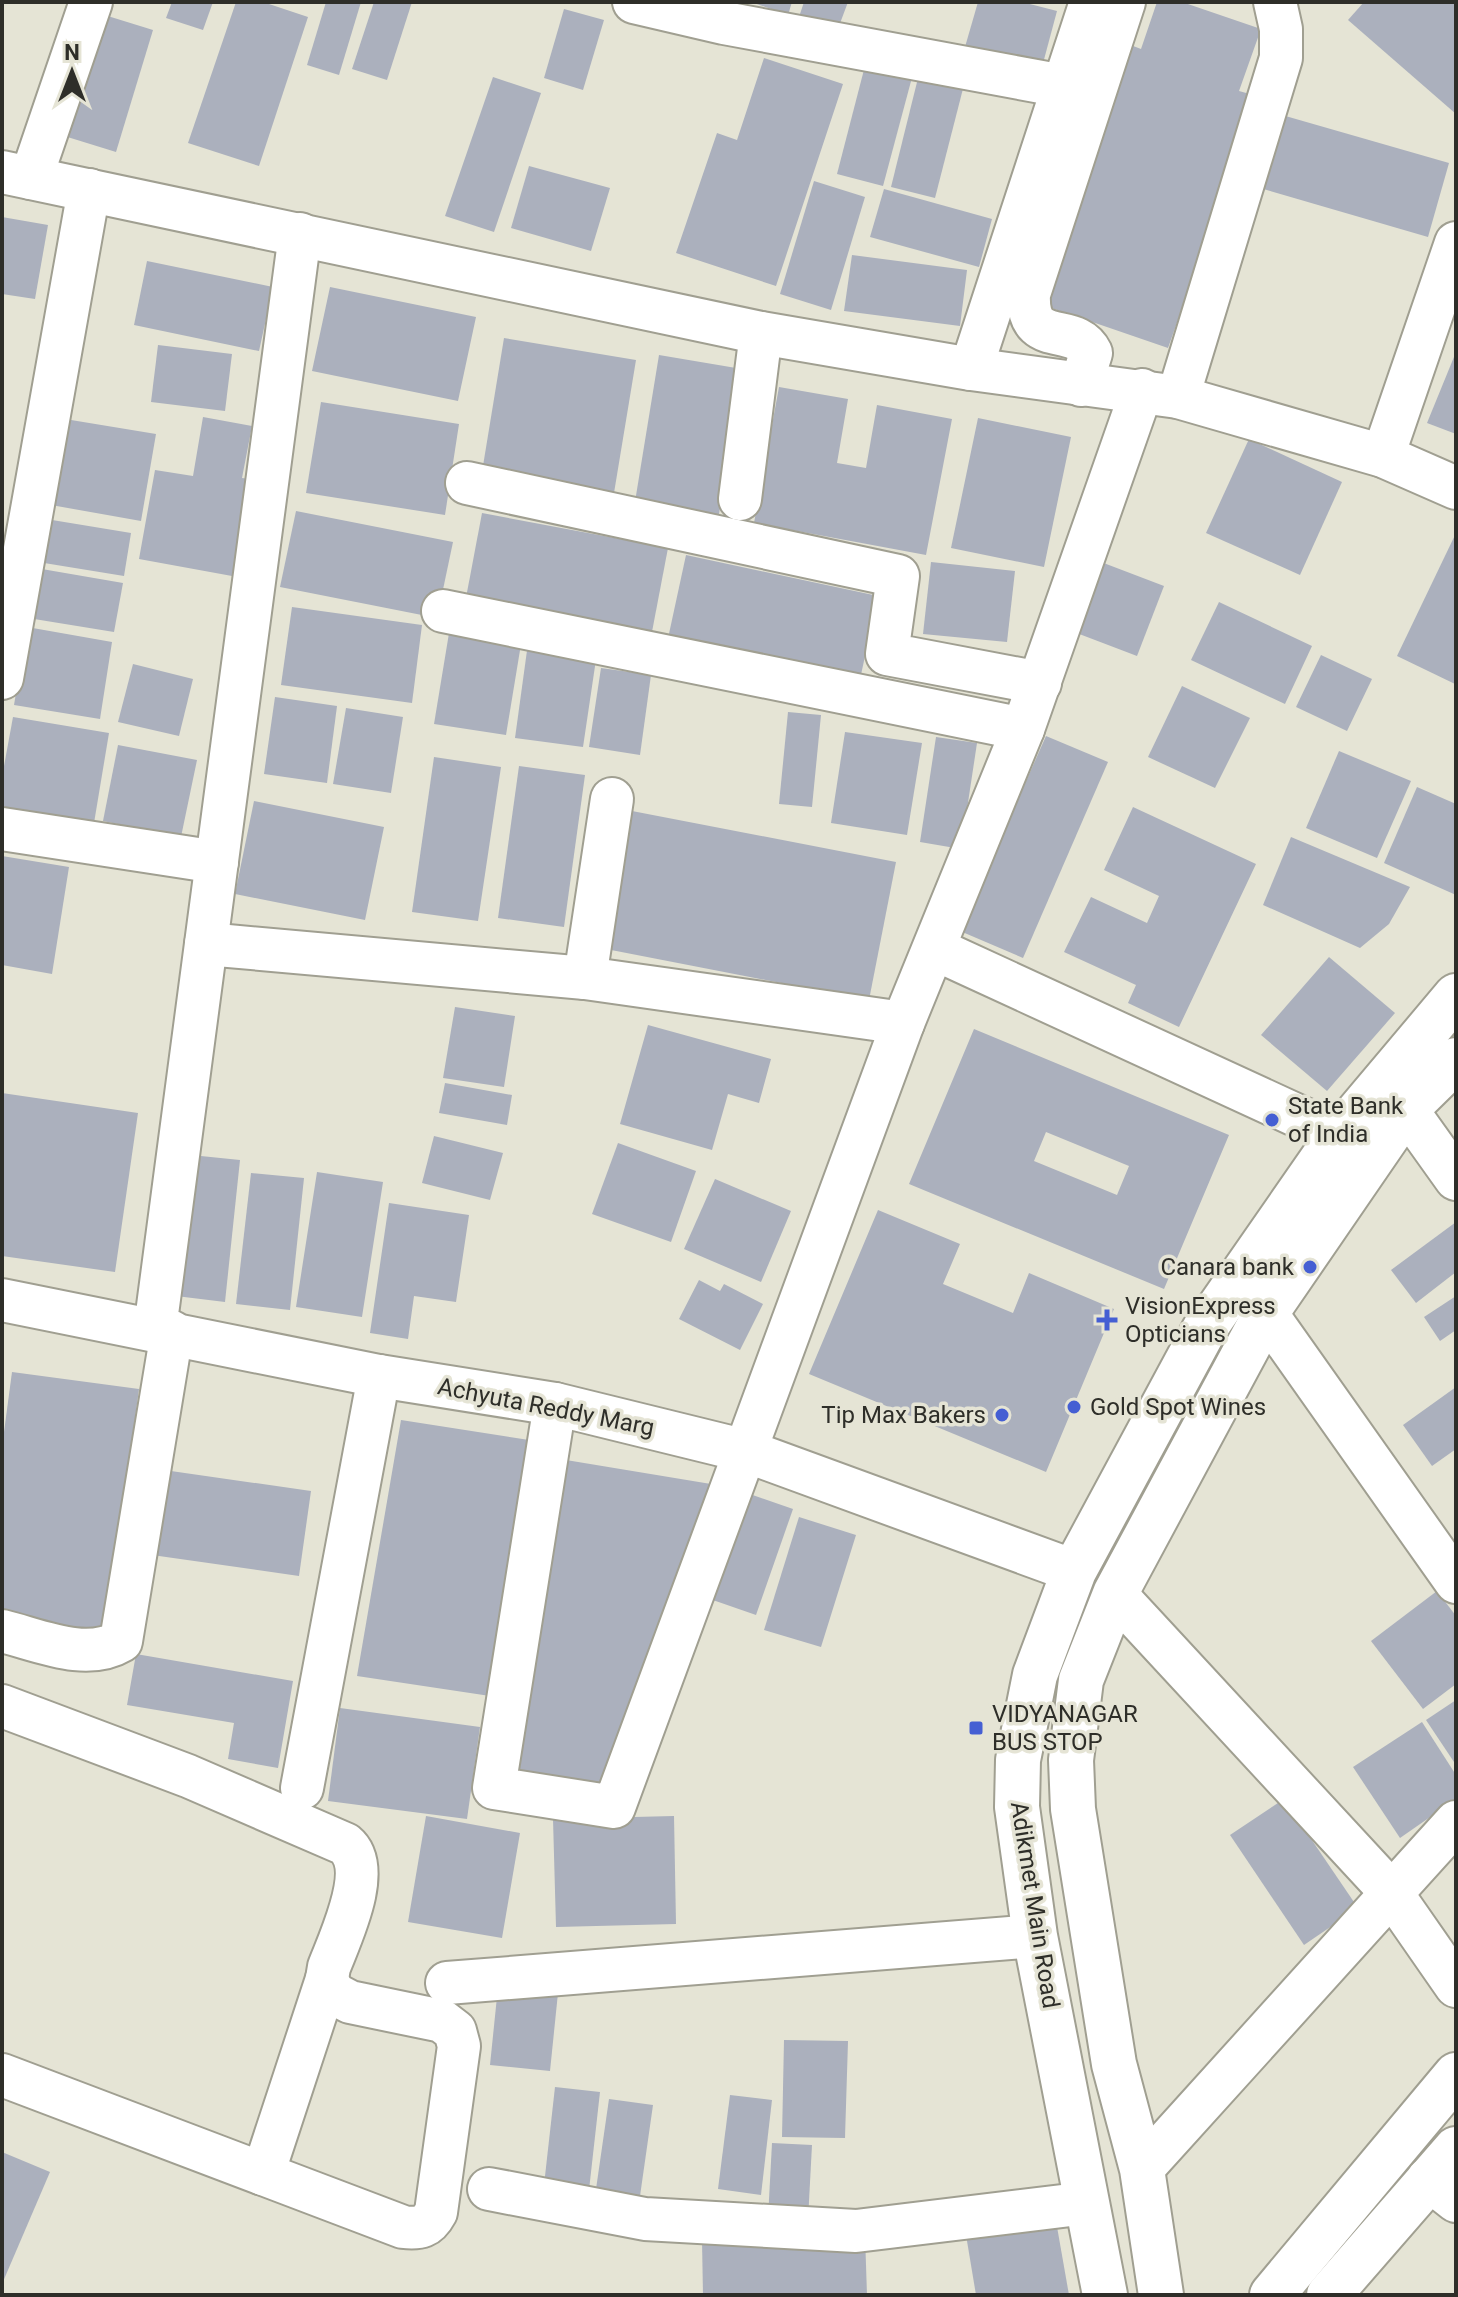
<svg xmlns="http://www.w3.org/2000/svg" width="1458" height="2297" viewBox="0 0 1458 2297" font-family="Roboto,sans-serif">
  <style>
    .building { fill: #abb0bd; fill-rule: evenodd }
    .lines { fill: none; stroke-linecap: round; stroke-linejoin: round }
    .minor-casing { stroke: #a09f91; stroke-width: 46 }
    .major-casing { stroke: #a09f91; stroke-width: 48 }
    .minor { stroke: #fff; stroke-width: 42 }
    .major { stroke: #fff; stroke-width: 44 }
    .poi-dot { fill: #455fd3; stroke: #e5e4d5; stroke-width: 3 }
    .labels { text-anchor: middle; stroke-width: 7; stroke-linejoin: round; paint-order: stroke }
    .poi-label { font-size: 24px; fill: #2e2e29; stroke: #e5e4d5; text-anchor: start }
    .street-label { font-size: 24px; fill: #2e2e29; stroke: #e5e4d5 }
  </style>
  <rect width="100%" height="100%" fill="#e5e4d5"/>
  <!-- building -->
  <g class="building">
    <path d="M172 2H213L203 30 166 18Z"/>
    <path d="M236 2H263L308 17 259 166 188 143Z"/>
    <path d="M326 2H361L339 75 307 65Z"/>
    <path d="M374 2H412L387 80 352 69Z"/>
    <path d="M751 2H792L788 15Z"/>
    <path d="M804 2H848L836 34 798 20Z"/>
    <path d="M978 2H1022L1057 11 1042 67 965 47Z"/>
    <path d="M1157 2H1182L1261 29 1239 91 1257 96 1168 348 1037 303 1128 44 1141 49Z"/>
    <path d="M1364 2H1456V114L1348 20Z"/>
    <path d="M564 9 604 20 583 90 544 78Z"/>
    <path d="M98 13 153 30 116 152 61 135Z"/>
    <path d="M764 58 843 84 776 286 676 253 717 133 737 140Z"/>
    <path d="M867 58 914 70 883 186 837 174Z"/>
    <path d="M921 66 966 77 935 198 891 187Z"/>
    <path d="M493 77 541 93 494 232 445 216Z"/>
    <path d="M1275 113 1449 163 1428 237 1253 186Z"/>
    <path d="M529 166 610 188 591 251 511 228Z"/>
    <path d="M814 181 865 197 831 310 780 294Z"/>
    <path d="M884 189 992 219 979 267 870 237Z"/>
    <path d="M2 217 48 225 35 299 2 294Z"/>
    <path d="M852 255 967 270 960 326 844 311Z"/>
    <path d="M147 261 273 287 259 351 134 325Z"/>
    <path d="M330 287 476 317 458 401 312 371Z"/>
    <path d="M504 338 636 360 613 499 481 478Z"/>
    <path d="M158 345 232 354 225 411 151 402Z"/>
    <path d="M1456 352V434L1427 423Z"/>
    <path d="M659 355 742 369 717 527 633 514Z"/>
    <path d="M779 387 848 399 837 463 866 468 877 405 952 419 926 555 754 523Z"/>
    <path d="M321 402 459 424 445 515 306 493Z"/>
    <path d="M203 417 252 426 242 478 250 479 232 576 139 559 155 470 193 476Z"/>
    <path d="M978 418 1071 437 1044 567 951 548Z"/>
    <path d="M65 419 156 434 141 521 51 505Z"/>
    <path d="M1249 439 1342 482 1300 575 1206 533Z"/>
    <path d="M296 511 453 542 437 618 280 587Z"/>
    <path d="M482 513 668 548 651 637 465 603Z"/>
    <path d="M46 519 131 533 124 576 38 562Z"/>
    <path d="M1456 533V681L1455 684 1397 656Z"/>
    <path d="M686 555 878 596 859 684 667 643Z"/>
    <path d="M931 562 1015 571 1007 642 923 634Z"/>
    <path d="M1101 562 1164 586 1137 656 1074 632Z"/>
    <path d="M36 568 123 583 114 632 28 618Z"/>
    <path d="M1219 602 1312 646 1285 704 1191 660Z"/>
    <path d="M292 607 422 625 412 703 281 685Z"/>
    <path d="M451 621 523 632 506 735 434 724Z"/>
    <path d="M27 627 112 642 100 719 14 705Z"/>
    <path d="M529 636 598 646 583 747 515 738Z"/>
    <path d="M1321 655 1372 679 1347 731 1296 707Z"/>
    <path d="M133 664 193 679 179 736 118 722Z"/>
    <path d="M601 668 651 675 640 755 589 747Z"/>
    <path d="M1182 686 1250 718 1215 788 1148 757Z"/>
    <path d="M275 697 337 706 327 783 264 774Z"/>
    <path d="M346 708 403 717 391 793 333 784Z"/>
    <path d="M788 712 821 715 812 807 779 804Z"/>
    <path d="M13 717 109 733 93 829 2 814V777Z"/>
    <path d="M845 732 922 743 907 835 831 823Z"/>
    <path d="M1046 736 1108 762 1023 958 960 931Z"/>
    <path d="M936 737 977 743 961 849 920 842Z"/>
    <path d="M118 745 197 760 181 837 103 821Z"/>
    <path d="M1339 751 1411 781 1377 858 1306 828Z"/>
    <path d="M434 757 501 767 478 921 412 912Z"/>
    <path d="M519 766 585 775 564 927 498 918Z"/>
    <path d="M1417 787 1456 804V895L1384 863Z"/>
    <path d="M254 801 384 827 365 920 235 894Z"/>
    <path d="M1133 807 1256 864 1179 1027 1128 1003 1136 985 1064 952 1091 897 1147 923 1159 896 1104 870Z"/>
    <path d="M632 811 896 862 869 1000 606 949Z"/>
    <path d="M1291 837 1410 887 1389 924 1360 948 1263 905Z"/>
    <path d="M2 856 69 867 52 974 2 965Z"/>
    <path d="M1329 957 1395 1013 1327 1091 1261 1035Z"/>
    <path d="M455 1007 515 1016 504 1087 443 1078Z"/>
    <path d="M648 1025 771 1059 759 1103 728 1094 712 1150 620 1124Z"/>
    <path d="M974 1029 1229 1135 1164 1289 909 1184ZM1046 1132 1129 1166 1117 1195 1034 1161Z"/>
    <path d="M445 1083 512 1095 507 1125 439 1113Z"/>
    <path d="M2 1093 138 1113 115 1272 2 1256Z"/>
    <path d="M434 1136 503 1153 490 1200 422 1183Z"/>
    <path d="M618 1143 696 1171 671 1242 592 1214Z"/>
    <path d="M191 1155 240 1160 225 1302 176 1296Z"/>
    <path d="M317 1172 383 1182 362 1317 296 1307Z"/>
    <path d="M251 1173 304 1178 290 1310 236 1304Z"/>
    <path d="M715 1179 791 1211 761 1282 684 1249Z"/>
    <path d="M389 1203 469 1215 456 1302 414 1296 408 1339 370 1333Z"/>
    <path d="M878 1210 960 1244 943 1284 1013 1313 1029 1273 1114 1309 1046 1472 809 1374Z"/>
    <path d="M1456 1222V1272L1416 1303 1391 1270Z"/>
    <path d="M699 1280 720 1291 724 1284 763 1304 740 1350 679 1319Z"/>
    <path d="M1456 1296V1330L1440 1341 1424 1317Z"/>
    <path d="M12 1372 139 1389 106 1633 2 1619V1447Z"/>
    <path d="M1456 1387V1449L1432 1466 1403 1425Z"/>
    <path d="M401 1420 529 1440 490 1696 357 1676Z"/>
    <path d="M566 1460 717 1485 608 1796 514 1777Z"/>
    <path d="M164 1470 311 1491 299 1576 152 1555Z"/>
    <path d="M744 1492 793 1509 756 1615 707 1598Z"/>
    <path d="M799 1517 856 1535 821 1647 764 1630Z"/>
    <path d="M1437 1591 1456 1616V1684L1423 1709 1371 1641Z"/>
    <path d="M136 1654 293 1681 278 1768 228 1759 234 1723 127 1705Z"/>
    <path d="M1456 1700V1765L1426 1720Z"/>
    <path d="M340 1708 480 1727 467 1819 328 1801Z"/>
    <path d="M1422 1722 1456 1775V1799L1400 1838 1353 1767Z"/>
    <path d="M1284 1799 1358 1908 1304 1945 1230 1835Z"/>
    <path d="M426 1816 520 1833 502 1938 408 1922Z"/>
    <path d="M674 1816 676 1924 556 1927 553 1819Z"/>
    <path d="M498 1987 558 1993 550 2071 490 2065Z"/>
    <path d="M784 2040 848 2041 845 2138 782 2137Z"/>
    <path d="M555 2087 600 2092 589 2190 544 2185Z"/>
    <path d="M730 2095 772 2100 761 2195 718 2189Z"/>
    <path d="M609 2099 653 2105 639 2203 595 2196Z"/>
    <path d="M772 2143 812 2145 808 2220 768 2218Z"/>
    <path d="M2 2152 50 2172 2 2284Z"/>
    <path d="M1056 2221 1069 2295H976L966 2235Z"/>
    <path d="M865 2235 867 2295H703L702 2240Z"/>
  </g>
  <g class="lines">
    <!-- minor casing -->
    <g class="minor-casing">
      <g id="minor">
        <path d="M634 2 724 23 1063 86"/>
        <path d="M2 172 761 333 971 369 1178 397 1383 456 1456 488"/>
        <path d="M31 178 91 2"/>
        <path d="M971 369 1091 2"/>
        <path d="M1081 385 1091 353C1075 320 1026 351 1029 294L1124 2"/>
        <path d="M1178 397 1281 58V29L1275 2"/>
        <path d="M1383 456 1456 243"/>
        <path d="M467 483 898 576 887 654 1040 683"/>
        <path d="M740 499 761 333"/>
        <path d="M443 611 1023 729"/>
        <path d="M2 678 89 190"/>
        <path d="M2 829 217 862"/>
        <path d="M206 944 585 978 903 1023"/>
        <path d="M935 949 1339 1135"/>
        <path d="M585 978 612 799"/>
        <path d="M1406 1109 1456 1179"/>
        <path d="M2 1300 379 1376 555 1404 746 1451 1074 1571"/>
        <path d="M1266 1313 1456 1582"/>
        <path d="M155 1329 300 234"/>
        <path d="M555 1404 494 1788 614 1807 903 1023 1023 729 1142 390"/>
        <path d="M1115 1594 1390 1891 1456 1986"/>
        <path d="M2 1631C39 1640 86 1662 121 1641L172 1332"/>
        <path d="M2 1706 188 1776 345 1844C374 1868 341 1936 329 1967L327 1979 333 1993 350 2002 442 2021 455 2031 459 2046 436 2212C428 2227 420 2229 403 2227L2 2075"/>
        <path d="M302 1788 379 1376"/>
        <path d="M447 1983 1035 1936"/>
        <path d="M1142 2169 1456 1822"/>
        <path d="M263 2174 327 1979"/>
        <path d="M1428 2179 1456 2201"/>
        <path d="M489 2189 645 2219 856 2231 1087 2203"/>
      </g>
    </g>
    <!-- major casing -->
    <g class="major-casing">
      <g id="major">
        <path d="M1105 2295 1035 1936 1017 1807 1018 1760 1035 1675 1074 1571 1205 1328 1339 1135 1456 996"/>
        <path d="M1161 2295 1142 2169 1114 2064 1073 1809 1071 1760 1081 1680 1115 1594 1266 1313 1406 1109 1456 1060"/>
        <path d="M1272 2295 1456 2075"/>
        <path d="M1329 2295 1456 2149"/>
      </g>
    </g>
    <!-- minor -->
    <use href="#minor" class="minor"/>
    <!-- major -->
    <use href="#major" class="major"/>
  </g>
  <!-- markers -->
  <g class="poi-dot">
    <circle cx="1272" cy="1120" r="8"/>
    <circle cx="1310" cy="1267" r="8"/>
    <path d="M1103 1308h8v8h8v8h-8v8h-8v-8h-8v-8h8z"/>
    <circle cx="1074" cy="1407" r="8"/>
    <circle cx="1002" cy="1415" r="8"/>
    <rect x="968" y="1720" width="16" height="16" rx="4"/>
  </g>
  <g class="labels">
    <!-- poi labels -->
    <g class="poi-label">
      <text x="1288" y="1114">State Bank<tspan x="1288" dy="28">of India</tspan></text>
      <text x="1294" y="1275" text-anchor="end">Canara bank</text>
      <text x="1125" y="1314">VisionExpress<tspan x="1125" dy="28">Opticians</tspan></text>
      <text x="1090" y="1415">Gold Spot Wines</text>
      <text x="986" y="1423" text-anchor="end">Tip Max Bakers</text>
      <text x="992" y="1722">VIDYANAGAR<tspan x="992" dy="28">BUS STOP</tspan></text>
    </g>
    <!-- street labels -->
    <g class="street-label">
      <text transform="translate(546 1407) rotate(11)" y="8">Achyuta Reddy Marg</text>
      <text transform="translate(1035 1905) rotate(81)" y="8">Adikmet Main Road</text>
    </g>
  </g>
  <!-- border -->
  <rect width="1458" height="2297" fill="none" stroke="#2e2e29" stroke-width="8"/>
  <!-- north arrow -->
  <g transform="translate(72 72)" stroke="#e5e4d5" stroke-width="6" paint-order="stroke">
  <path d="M0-6L14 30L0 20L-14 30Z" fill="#2e2e29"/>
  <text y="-12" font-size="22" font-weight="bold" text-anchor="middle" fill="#2e2e29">N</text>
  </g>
</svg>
